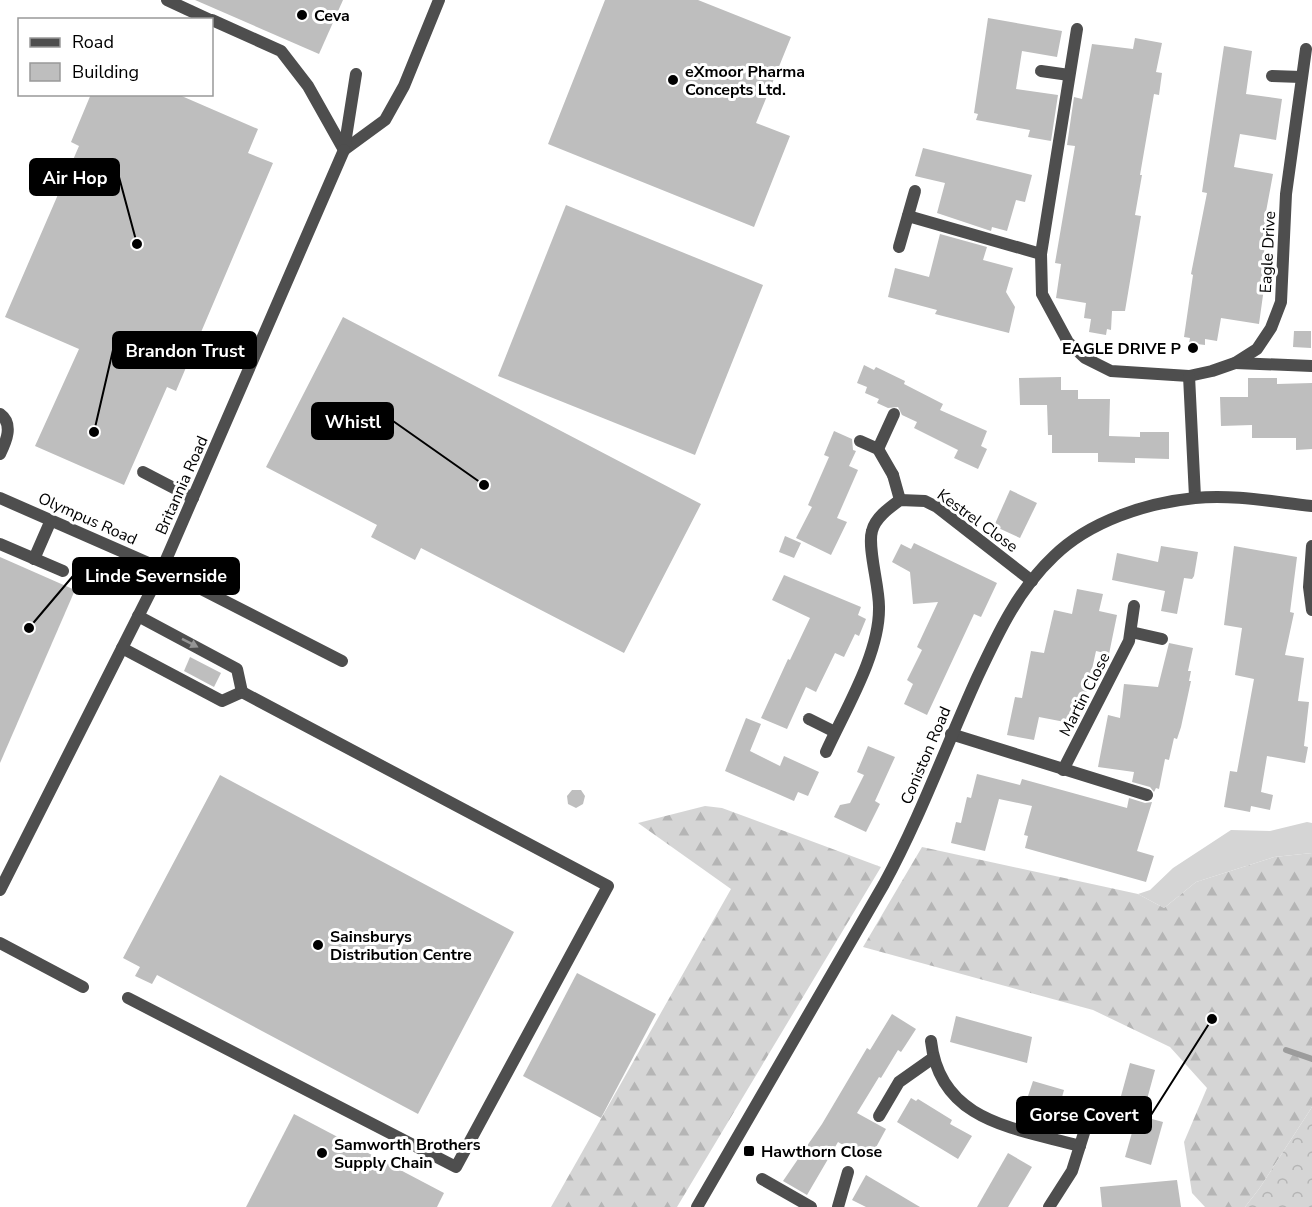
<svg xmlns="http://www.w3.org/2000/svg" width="1312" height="1207" viewBox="0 0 1312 1207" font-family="'Nunito Sans',sans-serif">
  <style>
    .grass { fill: #d5d5d5 }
    .forest { fill: url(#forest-firs) }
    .park { fill: url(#park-crowns) }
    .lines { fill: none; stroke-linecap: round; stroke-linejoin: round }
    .stream { stroke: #9c9c9c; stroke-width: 6 }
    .building { fill: #bebebe }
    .service { stroke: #4e4e4e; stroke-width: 12 }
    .minor { stroke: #4e4e4e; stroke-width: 12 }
    .tertiary { stroke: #4e4e4e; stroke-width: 12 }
    .oneway { fill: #959595 }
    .poi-dot { fill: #000; stroke: #fff; stroke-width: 2 }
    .labels { text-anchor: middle; stroke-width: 6; stroke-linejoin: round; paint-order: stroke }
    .poi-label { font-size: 16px; font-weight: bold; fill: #000; stroke: #fff; text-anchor: start }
    .street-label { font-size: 16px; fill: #000; stroke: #fff }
    .leader { fill: none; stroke: #000; stroke-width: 2 }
    .callout-dot { fill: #000; stroke: #fff; stroke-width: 2 }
    .callout { fill: #000; stroke: #000; stroke-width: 2 }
    .callout-label { font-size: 18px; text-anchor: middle; font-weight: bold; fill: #fff }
  </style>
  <defs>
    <pattern id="forest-firs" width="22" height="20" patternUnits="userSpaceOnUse" patternTransform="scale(1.5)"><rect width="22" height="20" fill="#d5d5d5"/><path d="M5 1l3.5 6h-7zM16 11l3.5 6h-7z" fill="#b5b5b5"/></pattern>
    <pattern id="park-crowns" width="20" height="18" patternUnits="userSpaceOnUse" patternTransform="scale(1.5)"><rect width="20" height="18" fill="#d5d5d5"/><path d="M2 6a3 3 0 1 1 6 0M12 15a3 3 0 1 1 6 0" fill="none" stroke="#b5b5b5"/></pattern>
  </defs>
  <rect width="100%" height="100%" fill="#fff"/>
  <!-- grass -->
  <path class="grass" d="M1307 822 1312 823V853L1274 857 1196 882 1164 908 1138 894 1150 890 1173 868 1231 830 1270 831Z"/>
  <!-- forest -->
  <g class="forest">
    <path d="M705 806 722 808 881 867 677 1207H551L731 889 638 823Z"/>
    <path d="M922 847 1138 894 1164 908 1196 882 1274 857 1312 853V1107L1259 1189 1245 1207H1205L1192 1193 1184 1142 1207 1088 1170 1047 1093 1010 863 947Z"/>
  </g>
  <!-- park -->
  <path class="park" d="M1312 1107V1207H1245L1259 1189Z"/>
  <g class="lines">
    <!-- stream -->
    <path class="stream" d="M1286 1050 1312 1059"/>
  </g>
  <!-- building -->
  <g class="building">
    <path d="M195 0H343L319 54Z"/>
    <path d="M605 0H698L791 37 756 123 790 136 754 227 548 144Z"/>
    <path d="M988 18 1062 31 1057 57 1022 51 1016 89 1058 95 1051 141 1028 137 1030 130 976 120 978 114 974 113Z"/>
    <path d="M1135 38 1162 43 1156 72 1162 73 1159 95 1154 94 1140 175H1142L1135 215 1141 216 1125 311H1112L1111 330 1107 329 1106 335 1089 332 1091 319 1084 318 1086 303 1056 298 1061 264 1055 263 1075 146 1067 145 1074 97 1082 99 1092 44 1133 49Z"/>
    <path d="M1224 46 1252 51 1246 94 1282 99 1276 140 1240 134 1234 167 1273 174 1265 217H1270L1263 258 1268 259 1259 324 1221 318 1217 341 1205 339V345L1189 343 1190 338 1184 337 1193 275 1191 274 1207 193 1202 192Z"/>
    <path d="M91 94H177L258 129 248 153 273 163 176 391 167 387 124 485 35 446 79 349 5 317 79 146 71 142Z"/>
    <path d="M923 148 1032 175 1025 202 1016 200 1007 231 992 227 991 231 937 213 945 183 915 176Z"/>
    <path d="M566 205 763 285 695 455 498 376Z"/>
    <path d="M940 234 987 247 983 260 1013 268 1006 292 1015 307 1009 333 935 314 937 310 888 297 895 268 929 277Z"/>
    <path d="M343 317 701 504 624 653 421 548 415 560 371 537 377 525 266 467Z"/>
    <path d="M1294 331H1311V348L1293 347Z"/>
    <path d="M864 365 874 370 876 367 905 381 904 384 943 404 940 410 987 431 981 446 987 449 978 469 954 458 958 450 914 428 917 422 902 415 898 407 888 408 877 403 879 399 865 393 867 387 857 383Z"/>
    <path d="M1061 377V390H1078V399H1110L1109 436 1140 437V432H1169V459L1135 458V463L1098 462V453H1052V435H1048L1047 405H1020L1019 378Z"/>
    <path d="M1248 378H1277V384L1312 383V449L1296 450V438H1252V425L1221 426 1220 397H1248Z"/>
    <path d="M834 431 852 439 853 450 856 451 849 466 858 470 837 518 847 522 831 555 796 538 812 507 808 505 829 457 824 455Z"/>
    <path d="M1010 490 1037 503 1020 538 994 526Z"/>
    <path d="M785 536 801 543 794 558 779 552Z"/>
    <path d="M914 543 997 583 981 617 974 614 927 715 904 704 913 684 907 680 922 650 917 647 938 602 913 604 910 572 892 562 901 544 911 549Z"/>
    <path d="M1161 546 1198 552 1194 576 1192 579 1184 578 1177 614 1161 611 1165 591 1112 580 1117 553 1158 562Z"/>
    <path d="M1234 546 1297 557 1290 612 1294 613 1285 655 1304 658 1298 701 1309 702 1304 746 1308 747 1305 763 1267 756 1261 792 1273 795 1270 810 1251 806 1250 812 1224 807 1230 771 1237 772 1254 679 1235 675 1242 628 1224 625Z"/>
    <path d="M0 557 75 590 0 763Z"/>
    <path d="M784 575 861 607 858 615 866 619 859 636 855 634 844 657 835 653 816 692 806 687 787 729 761 718 788 659 790 660 810 618 772 600Z"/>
    <path d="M1077 589 1103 594 1099 611 1117 615 1109 654 1096 651 1087 692 1080 704 1073 702 1070 723 1039 717 1034 740 1007 735 1015 697 1022 698 1031 651 1044 653 1054 610 1072 614Z"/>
    <path d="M1169 643 1193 648 1188 671H1191L1189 681H1191L1181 727 1177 739 1174 738 1169 760 1165 759 1159 789 1156 788 1154 792 1150 787 1132 782 1134 772 1098 767 1108 715 1120 718 1124 684 1158 687Z"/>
    <path d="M190 657 221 673 214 687 184 671Z"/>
    <path d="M746 718 761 724 750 751 780 766 784 756 819 772 808 796 798 792 794 801 725 771Z"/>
    <path d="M868 746 895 757 875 801 880 804 866 832 834 817 840 805 850 803 864 775 857 772Z"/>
    <path d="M977 774 1020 785 1022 779 1127 808 1129 798 1145 803 1152 802 1137 851 1154 856 1146 882 1025 848 1028 836 1024 835 1032 806 999 799 985 851 951 843 956 822 961 823 967 797 971 798Z"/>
    <path d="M220 775 514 932 418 1114 157 975 152 984 135 976 140 967 123 958Z"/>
    <path d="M572 790H581L585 796 583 804 576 808 568 804 567 796Z"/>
    <path d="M577 973 656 1014 601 1118 523 1076Z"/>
    <path d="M892 1014 916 1029 905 1046 901 1052 898 1050 881 1078 879 1077 857 1113 886 1129 869 1160 838 1142 807 1195 783 1181 822 1124 867 1048 870 1050Z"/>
    <path d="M956 1016 1032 1037 1027 1063 950 1042Z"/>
    <path d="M1130 1063 1155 1070 1143 1114 1118 1107Z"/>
    <path d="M1033 1081 1064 1090 1057 1115 1025 1105Z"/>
    <path d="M911 1098 916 1101 918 1099 952 1120 950 1124 972 1136 958 1159 897 1122Z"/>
    <path d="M294 1114 444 1193 437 1207H246Z"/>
    <path d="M1137 1115 1163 1122 1151 1165 1125 1157Z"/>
    <path d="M1008 1153 1032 1167 1008 1207H977Z"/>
    <path d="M866 1175 888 1188 920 1207H866L852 1200Z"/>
    <path d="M1177 1180 1181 1207H1102L1100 1187Z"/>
  </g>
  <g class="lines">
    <!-- service -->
    <g class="service">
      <path d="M167 0 210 20"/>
      <path d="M212 20 281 51 308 86 344 150"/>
      <path d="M344 150 385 120 404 86 439 0"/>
      <path d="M344 150 356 74"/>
      <path d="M1235 363 1312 366"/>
      <path d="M0 414C14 424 6 442 0 454"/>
      <path d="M860 441 878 449 893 475"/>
      <path d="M878 449 894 414"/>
      <path d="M143 472 193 498"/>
      <path d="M0 498 162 569 342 661"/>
      <path d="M0 544 63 571"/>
      <path d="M34 559 51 520"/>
      <path d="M122 648 222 701 242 692 237 669 138 616"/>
      <path d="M0 943 83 987"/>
      <path d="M128 998 456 1167 608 886 242 692"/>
      <path d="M762 1179 811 1207"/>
    </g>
    <!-- minor -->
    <g class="minor">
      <path d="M1077 29 1041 254 1042 294 1068 342 1085 358 1111 371 1189 376 1212 371 1235 363 1257 349 1271 328 1281 302 1286 194 1306 49"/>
      <path d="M1041 71 1069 75"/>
      <path d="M1272 76 1301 77"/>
      <path d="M908 216 1041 254"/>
      <path d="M899 247 915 191"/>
      <path d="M1189 376 1195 497"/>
      <path d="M893 475 900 500"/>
      <path d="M1312 546 1309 587 1312 610"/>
      <path d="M1131 632 1162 639"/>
      <path d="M809 719 835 732"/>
      <path d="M951 734 1147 795"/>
      <path d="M826 752C845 710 879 655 879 609 880 588 867 548 872 531 875 518 889 508 900 500L925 501 937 507 1032 581"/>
      <path d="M1063 770 1129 641 1134 606"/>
      <path d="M0 890 162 569 344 150"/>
      <path d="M931 1041C940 1122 1015 1128 1080 1146"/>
      <path d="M879 1116 899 1082 933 1058"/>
      <path d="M838 1207 848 1172"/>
      <path d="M1049 1207 1072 1171 1089 1117"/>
    </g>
    <!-- tertiary -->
    <path class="tertiary" d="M697 1207 884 884C920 818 946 746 977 678 998 633 1018 590 1054 556 1090 521 1146 503 1195 498 1233 494 1274 502 1312 506"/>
  </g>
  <!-- one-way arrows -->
  <defs><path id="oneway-solid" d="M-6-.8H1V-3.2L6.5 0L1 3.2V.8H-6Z" transform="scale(1.5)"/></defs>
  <use class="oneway" href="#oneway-solid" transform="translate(190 643) rotate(27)"/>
  <!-- markers -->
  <g class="poi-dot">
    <circle cx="302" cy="15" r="6"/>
    <circle cx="673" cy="80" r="6"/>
    <circle cx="1193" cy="348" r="6"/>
    <circle cx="318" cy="945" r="6"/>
    <rect x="743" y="1145" width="12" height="12" rx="3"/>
    <circle cx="322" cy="1153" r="6"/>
  </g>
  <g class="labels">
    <!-- poi labels -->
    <g class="poi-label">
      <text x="314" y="21">Ceva</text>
      <text x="685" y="77">eXmoor Pharma<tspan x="685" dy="18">Concepts Ltd.</tspan></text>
      <text x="1181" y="354" text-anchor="end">EAGLE DRIVE P</text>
      <text x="330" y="942">Sainsburys<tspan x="330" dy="18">Distribution Centre</tspan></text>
      <text x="334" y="1150">Samworth Brothers<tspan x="334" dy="18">Supply Chain</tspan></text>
      <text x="761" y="1157">Hawthorn Close</text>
    </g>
    <!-- street labels -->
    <g class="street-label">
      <text transform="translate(1267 252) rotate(-87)" y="6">Eagle Drive</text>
      <text transform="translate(181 485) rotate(-66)" y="6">Britannia Road</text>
      <text transform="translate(88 518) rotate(24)" y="6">Olympus Road</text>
      <text transform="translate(978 520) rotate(36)" y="6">Kestrel Close</text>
      <text transform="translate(1084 694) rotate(-63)" y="6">Martin Close</text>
      <text transform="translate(925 755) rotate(-67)" y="6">Coniston Road</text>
    </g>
  </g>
  <!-- callouts -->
  <path class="leader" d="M137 244L119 177M94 432L113 350M484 485L393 421M29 628L73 576M1212 1019L1151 1115"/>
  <g class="callout-dot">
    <circle cx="137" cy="244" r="6"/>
    <circle cx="94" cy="432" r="6"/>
    <circle cx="484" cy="485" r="6"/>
    <circle cx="29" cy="628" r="6"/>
    <circle cx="1212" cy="1019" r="6"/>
  </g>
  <g class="callout">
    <rect x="30" y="159" width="89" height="36" rx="6"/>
    <rect x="113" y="332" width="143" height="36" rx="6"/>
    <rect x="312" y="403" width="81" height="36" rx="6"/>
    <rect x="73" y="558" width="166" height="36" rx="6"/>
    <rect x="1017" y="1097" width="134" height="36" rx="6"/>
  </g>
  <g class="callout-label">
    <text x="75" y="184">Air Hop</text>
    <text x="185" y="357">Brandon Trust</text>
    <text x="353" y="428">Whistl</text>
    <text x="156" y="582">Linde Severnside</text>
    <text x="1084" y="1121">Gorse Covert</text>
  </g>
  <!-- legend -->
  <rect x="18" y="18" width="195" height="78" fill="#ffffff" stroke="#999999" stroke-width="1.5"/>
  <rect x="30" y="38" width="30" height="9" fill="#4e4e4e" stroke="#999999" stroke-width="1.5"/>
  <text x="72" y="48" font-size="18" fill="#000000">Road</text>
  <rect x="30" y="63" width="30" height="18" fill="#bebebe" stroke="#999999" stroke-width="1.5"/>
  <text x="72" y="78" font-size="18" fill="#000000">Building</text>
</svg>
